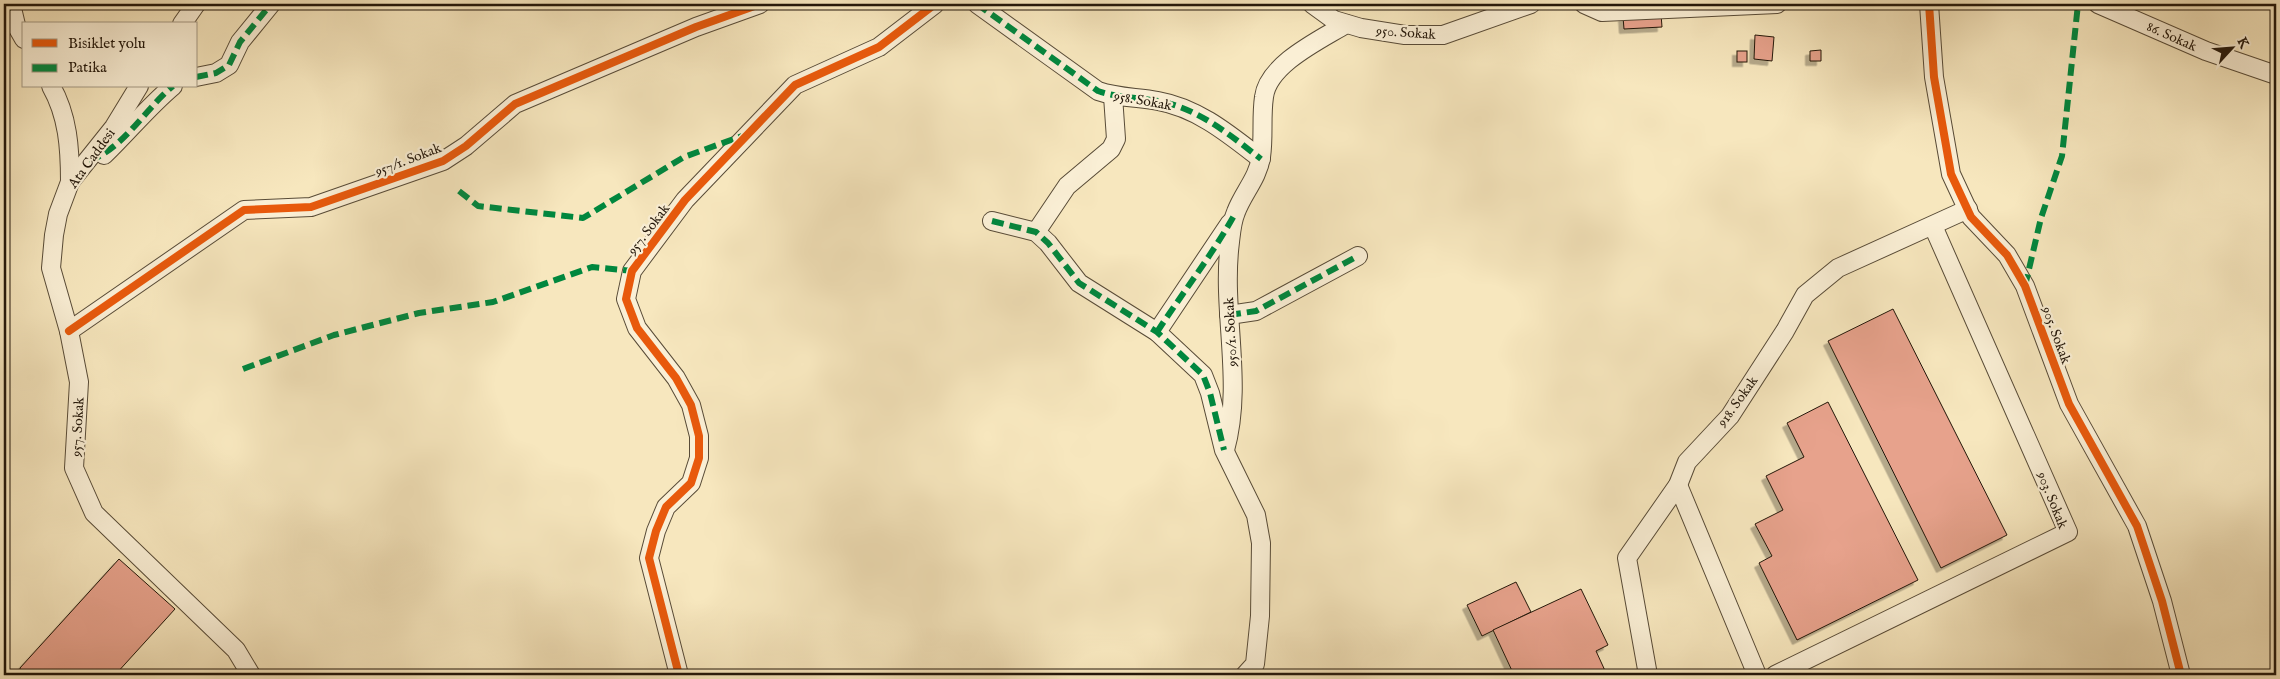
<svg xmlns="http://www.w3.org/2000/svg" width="2280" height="679" viewBox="0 0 2280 679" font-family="'IM FELL English',serif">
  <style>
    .building { fill: #e7a28c; stroke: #23170a; filter: url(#shadow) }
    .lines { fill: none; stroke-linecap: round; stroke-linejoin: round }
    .minor-casing { stroke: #584b37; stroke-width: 20 }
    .minor { stroke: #faefd5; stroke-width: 18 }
    .quiet { stroke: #00873e; stroke-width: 6; stroke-dasharray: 12 6; stroke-linecap: butt }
    .cycleway-casing { stroke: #faefd5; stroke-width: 11 }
    .cycleway { stroke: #e8590c; stroke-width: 8 }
    .labels { text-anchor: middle; stroke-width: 4.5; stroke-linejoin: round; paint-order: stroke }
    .street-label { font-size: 14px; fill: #23170a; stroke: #faefd5 }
  </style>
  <defs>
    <filter id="shadow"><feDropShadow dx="-4.5" dy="4.5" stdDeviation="0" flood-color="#0004"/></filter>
  </defs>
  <rect width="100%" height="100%" fill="#f7e7be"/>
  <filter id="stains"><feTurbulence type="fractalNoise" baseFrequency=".004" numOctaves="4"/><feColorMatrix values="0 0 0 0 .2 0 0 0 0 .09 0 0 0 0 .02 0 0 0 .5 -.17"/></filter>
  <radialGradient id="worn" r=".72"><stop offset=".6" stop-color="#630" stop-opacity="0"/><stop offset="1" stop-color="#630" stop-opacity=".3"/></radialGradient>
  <!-- building -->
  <g class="building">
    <path d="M1661 14 1662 27 1624 29 1623 17Z"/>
    <path d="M1755 35 1774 37 1772 61 1754 59Z"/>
    <path d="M1821 50V61H1810V51Z"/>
    <rect x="1737" y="51" width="10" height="11"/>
    <path d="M1893 309 2007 535 1941 568 1828 341Z"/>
    <path d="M1828 402 1918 580 1797 640 1759 563 1772 556 1755 524 1783 510 1766 476 1804 457 1787 423Z"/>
    <path d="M119 559 175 609 115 675H21L20 668Z"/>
    <path d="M1516 582 1531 612 1482 636 1467 605Z"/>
    <path d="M1581 589 1608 645 1596 651 1607 675H1514L1493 630Z"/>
  </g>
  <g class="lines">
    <!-- minor casing -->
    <g class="minor-casing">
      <g id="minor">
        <path d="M11 4 16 25 24 39"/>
        <path d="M977 4 1098 91C1118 98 1137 97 1158 101 1198 108 1230 135 1261 159"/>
        <path d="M1312 4 1334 20 1361 28 1405 35H1443L1531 4"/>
        <path d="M1584 4 1602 12 1777 4"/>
        <path d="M1929 4 1934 77 1951 174 1971 217 2007 255 2025 286 2069 404 2137 526 2162 601 2181 675"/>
        <path d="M2098 4 2206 51 2276 75"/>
        <path d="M182 24 196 4"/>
        <path d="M196 77 216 73 229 65 240 42 271 4"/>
        <path d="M51 86C68 116 70 148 70 182"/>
        <path d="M139 86 114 127 70 182 58 214 54 235 51 268 69 331 79 382 74 468 94 513 236 650 251 675"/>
        <path d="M104 155C127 133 148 107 173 86"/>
        <path d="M992 221 1036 232 1048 243 1079 283 1157 332 1203 375 1210 393 1224 450 1256 515 1261 543 1260 616 1255 664 1245 675"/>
        <path d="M1036 232 1067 186 1111 149 1116 139 1113 96"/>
        <path d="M1229 315 1256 311 1358 256"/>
        <path d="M69 331 244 210 311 207 443 161 466 146 515 104 696 27 760 4"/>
        <path d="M1157 332 1230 223"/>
        <path d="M1225 450C1244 382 1221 311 1230 242 1231 233 1232 221 1236 212 1243 193 1258 178 1261 157 1264 137 1261 117 1264 97 1268 64 1320 40 1346 24"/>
        <path d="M1678 485 1757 675"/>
        <path d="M679 675 649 558 656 531 666 507 691 483 699 458V436L691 405 676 378 637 328 626 299 632 271 685 200 795 85 879 47 935 4"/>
        <path d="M1648 675 1627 558 1678 485 1687 462 1730 416 1785 331 1805 295 1838 268 1968 209"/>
        <path d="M1775 675 2068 532 1933 226"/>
      </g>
    </g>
    <!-- minor -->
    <use href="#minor" class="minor"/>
    <!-- quiet -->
    <g class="quiet">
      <path d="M977 4 1098 91C1118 98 1137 97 1158 101 1198 108 1230 135 1261 159"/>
      <path d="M4 11 12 6 6 4"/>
      <path d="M196 77 216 73 229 65 240 42 271 4"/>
      <path d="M89 161C125 147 144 110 173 86"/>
      <path d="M459 191 478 206 583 218 684 157 742 136"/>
      <path d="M992 221 1036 232 1048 243 1079 283 1157 332 1203 375 1210 393 1224 450"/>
      <path d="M2025 286 2041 218 2062 156 2078 4"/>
      <path d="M1229 315 1256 311 1358 256"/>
      <path d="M1157 332C1183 292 1213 254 1236 212"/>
      <path d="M243 369 334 335 419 313 493 302 592 267 632 271"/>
    </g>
    <!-- cycleway casing -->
    <g class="cycleway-casing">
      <g id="cycleway">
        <path d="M1929 4 1934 77 1951 174 1971 217 2007 255 2025 286 2069 404 2137 526 2162 601 2181 675"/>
        <path d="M69 331 244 210 311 207 443 161 466 146 515 104 696 27 760 4"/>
        <path d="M679 675 649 558 656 531 666 507 691 483 699 458V436L691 405 676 378 637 328 626 299 632 271 685 200 795 85 879 47 935 4"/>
      </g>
    </g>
    <!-- cycleway -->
    <use href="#cycleway" class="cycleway"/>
  </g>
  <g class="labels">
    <!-- street labels -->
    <g class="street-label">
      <text transform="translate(1406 32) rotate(4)" y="5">950. Sokak</text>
      <text transform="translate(2172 36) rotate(24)" y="5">86. Sokak</text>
      <text transform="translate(1143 100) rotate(10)" y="5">958. Sokak</text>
      <text transform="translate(91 158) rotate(-54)" y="5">Ata Caddesi</text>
      <text transform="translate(408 159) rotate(-21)" y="5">957/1. Sokak</text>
      <text transform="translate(648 229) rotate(-53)" y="5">957. Sokak</text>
      <text transform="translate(1230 332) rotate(-93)" y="5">950/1. Sokak</text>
      <text transform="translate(2057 335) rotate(70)" y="5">905. Sokak</text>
      <text transform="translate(1737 401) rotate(-54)" y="5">918. Sokak</text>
      <text transform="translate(77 427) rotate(-87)" y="5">957. Sokak</text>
      <text transform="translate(2053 500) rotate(68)" y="5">903. Sokak</text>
    </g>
  </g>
  <!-- margin -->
  <rect width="2280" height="679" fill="none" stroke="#f7e7be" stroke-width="20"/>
  <rect x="5" y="5" width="2270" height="669" fill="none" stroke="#23170a" stroke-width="2.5"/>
  <rect x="10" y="10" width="2260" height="659" fill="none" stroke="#23170a"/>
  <!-- legend -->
  <rect x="22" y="22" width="175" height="65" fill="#faefd5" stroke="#a49984"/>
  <rect x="32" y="39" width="25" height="8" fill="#e8590c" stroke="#a49984"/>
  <text x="68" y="48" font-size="15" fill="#23170a">Bisiklet yolu</text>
  <rect x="32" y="64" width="25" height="8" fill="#00873e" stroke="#a49984"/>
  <text x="68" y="72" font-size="15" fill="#23170a">Patika</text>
  <!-- north arrow -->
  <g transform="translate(2232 48) rotate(64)" stroke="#faefd5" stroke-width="4" paint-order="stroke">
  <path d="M0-4L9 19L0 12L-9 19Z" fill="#23170a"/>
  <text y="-8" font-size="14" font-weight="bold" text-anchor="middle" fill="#23170a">K</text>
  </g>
  <rect width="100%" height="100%" filter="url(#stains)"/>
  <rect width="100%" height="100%" fill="url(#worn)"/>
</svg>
